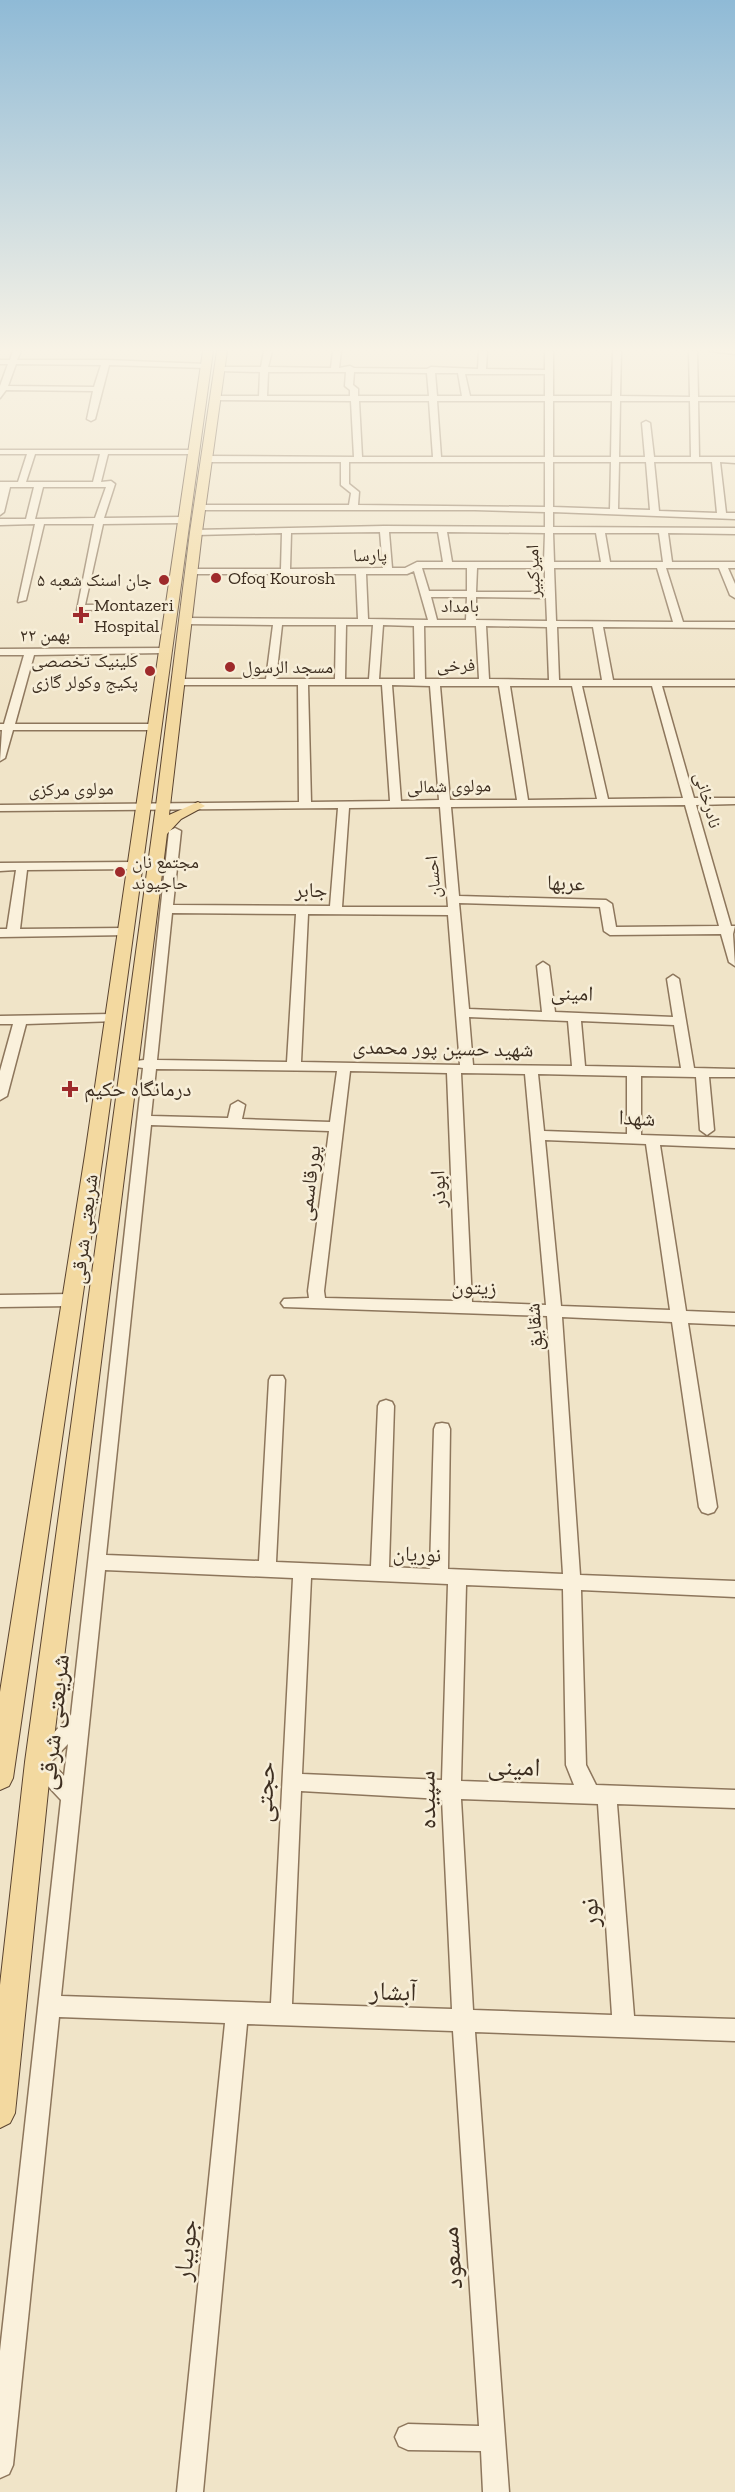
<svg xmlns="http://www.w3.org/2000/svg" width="735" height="2492" viewBox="0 0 735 2492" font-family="'Zilla Slab','Noto Naskh Arabic',serif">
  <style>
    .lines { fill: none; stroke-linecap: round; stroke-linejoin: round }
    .minor-casing { stroke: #8d765c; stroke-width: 3 }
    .major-casing { stroke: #5b4430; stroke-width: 2 }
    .minor { fill: #faf1dc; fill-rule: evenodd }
    .major { fill: #f3d9a0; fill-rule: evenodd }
    .poi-dot { fill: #9e2a2b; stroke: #f7eed8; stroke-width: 2 }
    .labels { text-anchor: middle; stroke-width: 5; stroke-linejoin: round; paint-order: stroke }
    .far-street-label { font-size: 18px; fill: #3d2e20; stroke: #f7eed8 }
    .far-poi-label { font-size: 18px; fill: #3d2e20; stroke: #f7eed8; text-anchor: start }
    .street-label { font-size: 21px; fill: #3d2e20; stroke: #f7eed8 }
    .poi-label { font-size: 21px; fill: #3d2e20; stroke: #f7eed8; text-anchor: start }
    .near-street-label { font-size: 26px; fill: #3d2e20; stroke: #f7eed8 }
  </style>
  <rect width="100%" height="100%" fill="#f0e4c8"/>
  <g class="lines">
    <!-- minor casing -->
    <g class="minor-casing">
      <g id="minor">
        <path d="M13 351H21L17 360H106L206 364 210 366 206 368 109 365 95 419 91 421 87 419 93 391 6 390 0 398V386L8 364H0V360H10ZM16 364 101 365 94 387 8 386Z"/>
        <path d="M264 351H272L268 367 331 368 333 351H341L339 368 350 366 354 368 427 369 431 367 478 369 479 351H487L486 369 545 370V351H553V396H612L613 351H621L620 396 690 397 689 351H697L698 397H735V401H698L699 457H735V463L720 462 726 513H735V519L553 512V527L735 528V534L668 533 672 562H735V568H728L735 584V598L730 595 719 568H666L683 622H735V628L603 627 613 680H735V686H662L694 798H735V804L696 805 731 926H735L733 934 735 966 729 962 721 934 610 935 604 931 600 907 459 903 469 1009 542 1012 537 966 543 962 549 966 555 1012 673 1017 667 979 673 975 679 979 694 1068 735 1069V1077H709L714 1130 707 1135 700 1130 696 1077 641 1076V1135L735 1138V1148L660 1145 686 1311 735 1313V1325L688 1323 717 1507 714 1512 708 1514 702 1512 699 1507 672 1322 562 1317 580 1575 735 1581V1597L581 1590 586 1765 596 1785 735 1790V1808L617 1804 634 2016 735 2019V2041L475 2032 509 2492H483L481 2451 408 2450 399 2446 395 2437 399 2428 408 2424 479 2426 453 2031 247 2024 203 2492H177L225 2023 59 2017 13 2465 9 2474 0 2478V2351L61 1800 31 1768 28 1762 31 1756 71 1715 143 1068 136 1067 134 1064 136 1061 144 1060 169 831 175 828 181 831 173 905 330 906 338 808 0 811V805L299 802 298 685H178L173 682 178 679H266L273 625 185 624 180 621 185 618 358 619 356 574H188V570L191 569H281L282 533 196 535 193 534V530L384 526 545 527V512L475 510H196L195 508 199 505H349L351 493 341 485V462H206L202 459 206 456 354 457 351 401 212 400V396H259L260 372 220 371 216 369 220 367H261ZM268 372H346L345 386 350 390V396H267ZM354 372 427 373 429 396H358V389L353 385ZM435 373H458L462 396H437ZM465 374H545V396H470ZM359 401H429L433 457H362ZM437 401H545V457H441ZM553 401H612L611 457H553ZM620 401H690L691 457H654L650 423 646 421 642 423 645 457H619ZM349 462H545V507L358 505 359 492 349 484ZM553 462H611L610 509 553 507ZM619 462H646L650 510 618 509ZM654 462H712L717 513 659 511ZM380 532 383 568 290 569 291 533ZM389 532H438L443 562H417L405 568H392ZM447 532 545 533 544 562H452ZM553 533H596L601 562H554ZM605 533H659L663 562H610ZM422 568H467V591H429ZM477 568H545V592H476ZM554 568H657L673 622 556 621ZM414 571 428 620 368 619 366 574H407ZM431 597H467L466 620H437ZM476 597 546 598 547 621 476 620ZM282 625H336L335 679H276ZM346 625H373L369 679H345ZM383 625 414 626 415 679H379ZM424 626H476L479 679H425ZM486 626 547 627 549 680 489 679ZM557 627H593L602 680H559ZM308 685H382L390 801 311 802ZM392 685 430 686 439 800 401 801ZM440 686H499L517 800H450ZM510 686H572L597 799 528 800ZM582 686H652L683 798 608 799ZM685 805 719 926 616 927 612 904 606 900 459 896 451 807ZM440 807 448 907H342L349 808ZM172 913 296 914 287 1062 157 1060ZM308 914 448 915 460 1065 301 1062ZM469 1017 568 1021 572 1066 473 1065ZM581 1021 674 1025 681 1068 585 1066ZM156 1069 337 1071 330 1122 242 1119 245 1105 238 1101 231 1105 228 1118 151 1116ZM350 1071 447 1073 456 1301 325 1298 324 1291ZM461 1073 525 1074 546 1305 472 1302ZM538 1074 627 1076V1134L544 1131ZM151 1125 329 1131 308 1291 309 1298 284 1299 281 1303 284 1307 547 1316 563 1574 448 1569 450 1429 448 1424 442 1423 436 1424 434 1429 430 1569 389 1567 394 1406 392 1402 386 1400 380 1402 378 1406 371 1566 276 1562 285 1380 283 1376H271L269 1380 259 1561 106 1555ZM545 1140 646 1144 670 1310 561 1306ZM105 1570 293 1578 271 2003 61 1996ZM311 1578 448 1584 442 1780 302 1774ZM466 1585 563 1589 566 1765 574 1785 461 1781ZM68 1744 64 1776 51 1762ZM301 1791 442 1799 452 2009 292 2004ZM461 1799 598 1804 612 2015 473 2010Z"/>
        <path d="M710 351H735V354Z"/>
        <path d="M0 450H196L197 452 193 454H108L101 482 111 481 115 484 104 518 182 517 186 520 182 523 103 524 85 605 169 604 172 605V609L77 610 94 524H44L26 600 18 602 35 524 0 525V519H26L34 487H10L4 512 0 515V482H18L27 454H0ZM35 454H100L93 482H26ZM43 487H106L95 518 35 519Z"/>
        <path d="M166 648V652L162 653 34 655 15 724H153L158 727 153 730H13L5 758 0 761 2 730H0V724H4L24 655H0V649Z"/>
        <path d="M134 862 140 866 138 869 27 870 20 929 125 928 131 932 129 935 0 937V929H7L16 870 0 871V863Z"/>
        <path d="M112 1014 119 1018 117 1021 26 1024 7 1096 0 1100V1071L13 1024H0V1016Z"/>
        <path d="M72 1294 77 1296 80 1300 77 1304 72 1306 0 1307V1295Z"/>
      </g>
    </g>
    <!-- major casing -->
    <g class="major-casing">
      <g id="major">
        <path d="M203 351H213L103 1155 13 1778 9 1786 0 1790V1692L85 1155Z"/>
        <path d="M217 351H227L202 532 169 815 198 802 205 806 181 819 167 834 51 1762 15 2113 10 2123 0 2128V1985L25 1762 156 806 190 532Z"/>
      </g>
    </g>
    <!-- minor -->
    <use href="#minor" class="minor"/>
    <!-- major -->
    <use href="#major" class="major"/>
  </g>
  <!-- sky -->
  <linearGradient id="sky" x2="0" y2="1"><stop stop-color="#8fbad6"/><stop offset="0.5" stop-color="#f8f3e6"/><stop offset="1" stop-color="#f8f3e6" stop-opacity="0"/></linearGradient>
  <rect width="735" height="700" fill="url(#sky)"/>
  <!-- markers -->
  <g class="poi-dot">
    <circle cx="216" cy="578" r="6"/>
    <circle cx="164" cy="580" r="6"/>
    <path d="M78 606h6v6h6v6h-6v6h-6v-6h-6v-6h6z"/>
    <circle cx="230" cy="667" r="6"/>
    <circle cx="150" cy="671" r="6"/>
    <circle cx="120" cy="872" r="6"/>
    <path d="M67 1080h6v6h6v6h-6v6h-6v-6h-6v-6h6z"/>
  </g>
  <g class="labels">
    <!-- far-street labels -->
    <g class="far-street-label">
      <text transform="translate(370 555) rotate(-1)" y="6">پارسا</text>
      <text transform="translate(533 571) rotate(-92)" y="6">امیرکبیر</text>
      <text x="460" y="612">بامداد</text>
      <text transform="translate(45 635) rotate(-1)" y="6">۲۲ بهمن</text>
      <text x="456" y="671">فرخی</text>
      <text transform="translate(449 786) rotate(-1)" y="6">مولوی شمالی</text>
      <text transform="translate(71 789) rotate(-1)" y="6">مولوی مرکزی</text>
      <text transform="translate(708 800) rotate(74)" y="6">نادرخانی</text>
      <text transform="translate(433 877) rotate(-95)" y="6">احسان</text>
    </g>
    <!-- far-poi labels -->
    <g class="far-poi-label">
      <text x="228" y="584">Ofoq Kourosh</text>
      <text x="152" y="586" text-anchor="end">جان اسنک شعبه ۵</text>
      <text x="94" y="611">Montazeri<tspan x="94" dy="21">Hospital</tspan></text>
      <text x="138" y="667" text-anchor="end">کلینیک تخصصی<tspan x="138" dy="21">پکیج وکولر گازی</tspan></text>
      <text x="242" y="673">مسجد الرسول</text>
      <text x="132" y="868">مجتمع نان<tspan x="132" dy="21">حاجیوند</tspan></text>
    </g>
    <!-- street labels -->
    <g class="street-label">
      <text transform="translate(566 883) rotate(2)" y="7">عربها</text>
      <text x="311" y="897">جابر</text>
      <text transform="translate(572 993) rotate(2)" y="7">امینی</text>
      <text transform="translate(443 1048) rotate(1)" y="7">شهید حسین پور محمدی</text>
      <text transform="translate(637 1118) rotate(2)" y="7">شهدا</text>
      <text transform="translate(309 1183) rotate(-83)" y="7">پورقاسمی</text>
      <text transform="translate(438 1189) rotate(-92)" y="7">ابوذر</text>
      <text transform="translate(84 1229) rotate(-83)" y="7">شریعتی شرقی</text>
      <text transform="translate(474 1287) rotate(2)" y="7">زیتون</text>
      <text transform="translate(534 1327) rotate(-94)" y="7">شقایق</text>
      <text transform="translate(417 1554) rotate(2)" y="7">نوریان</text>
    </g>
    <!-- poi labels -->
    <g class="poi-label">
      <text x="84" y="1096">درمانگاه حکیم</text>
    </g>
    <!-- near-street labels -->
    <g class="near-street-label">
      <text transform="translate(53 1722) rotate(-84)" y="9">شریعتی شرقی</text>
      <text transform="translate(514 1766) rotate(2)" y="9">امینی</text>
      <text transform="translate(264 1792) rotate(-87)" y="9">حجتی</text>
      <text transform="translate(426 1800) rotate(-91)" y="9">سپیده</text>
      <text transform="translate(589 1913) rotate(-94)" y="9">نور</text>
      <text transform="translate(393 1991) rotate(2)" y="9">آبشار</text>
      <text transform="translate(185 2250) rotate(-84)" y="9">جویبار</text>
      <text transform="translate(451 2258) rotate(-94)" y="9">مسعود</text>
    </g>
  </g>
</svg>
